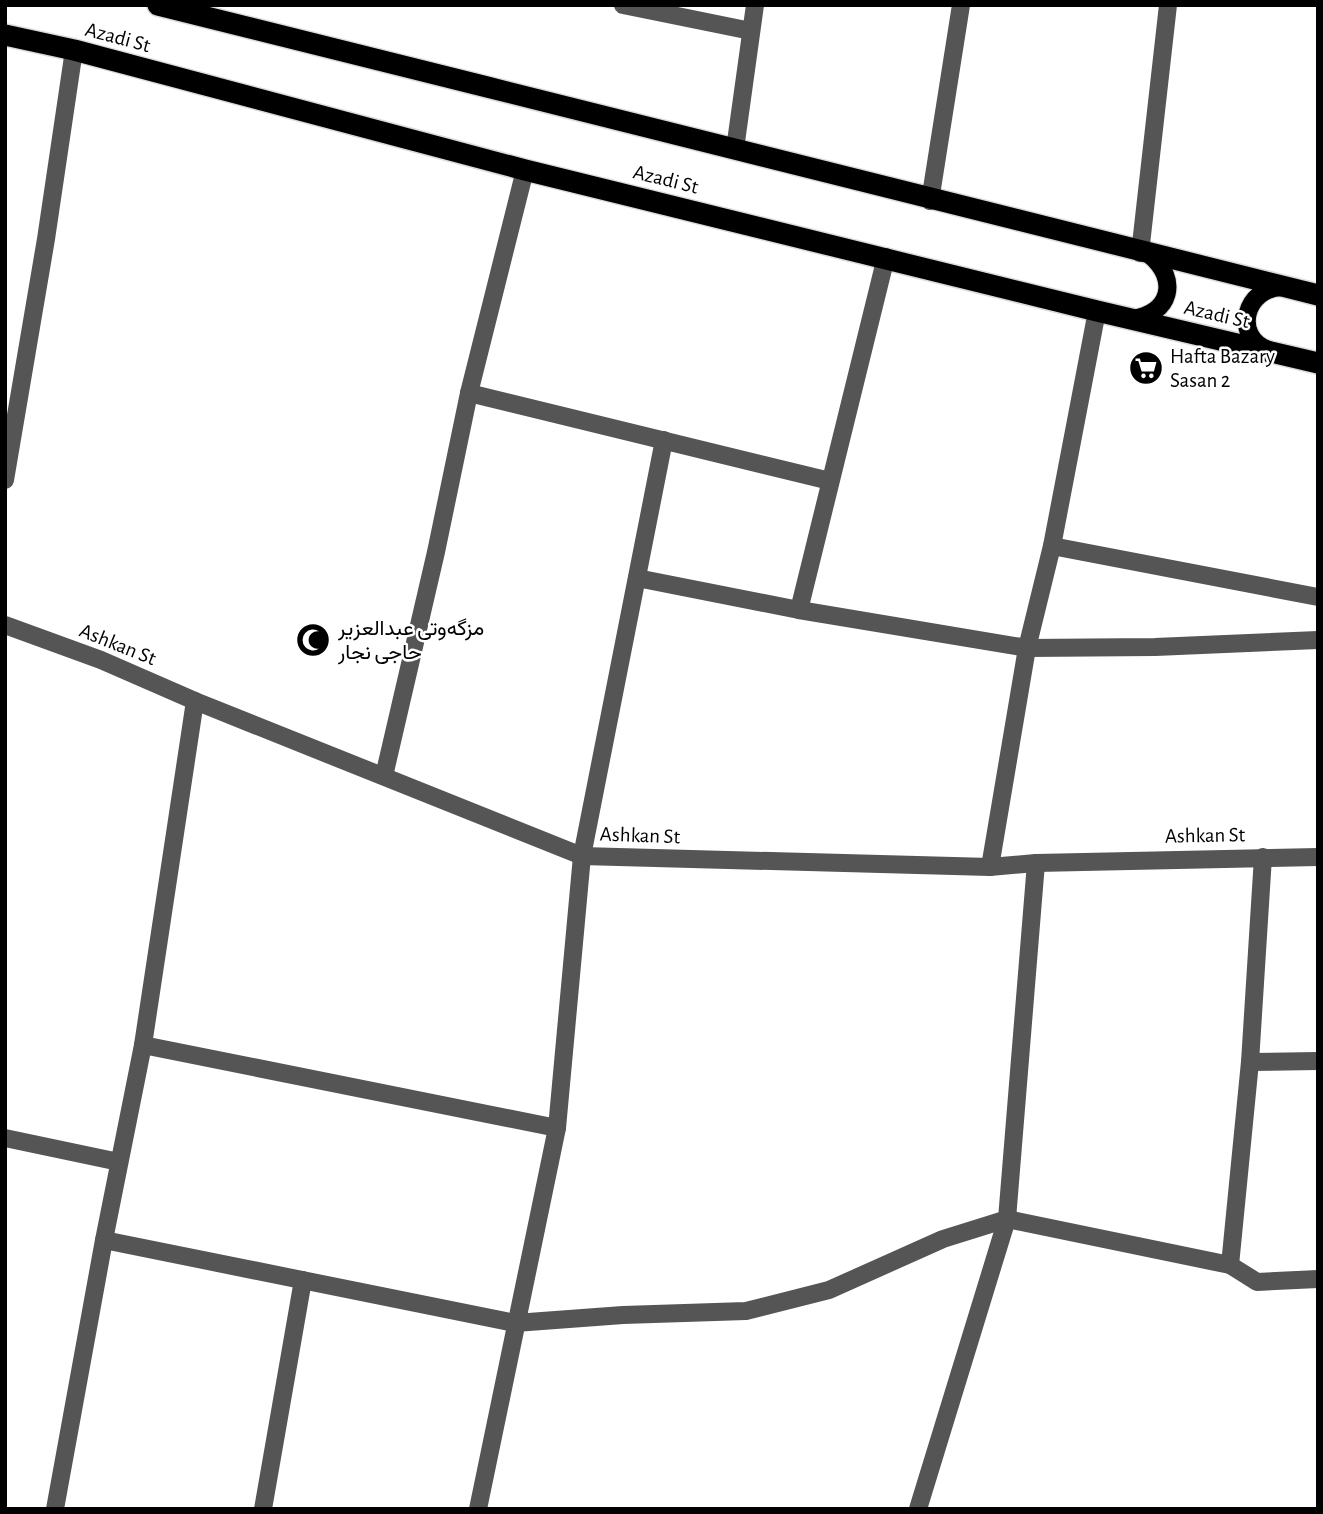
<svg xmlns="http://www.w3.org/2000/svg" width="1323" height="1514" viewBox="0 0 1323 1514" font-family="'Alegreya Sans',Vazirmatn,sans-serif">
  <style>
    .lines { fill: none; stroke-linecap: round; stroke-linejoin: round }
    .major-casing { stroke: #dbdbdb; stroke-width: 20 }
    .highway-casing { stroke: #dbdbdb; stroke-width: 24 }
    .minor { stroke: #555; stroke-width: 18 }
    .major { stroke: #000; stroke-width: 18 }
    .highway { stroke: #000; stroke-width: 21 }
    .labels { text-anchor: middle; stroke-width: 5; stroke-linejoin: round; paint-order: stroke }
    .street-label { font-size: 21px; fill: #000; stroke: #fff }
    .poi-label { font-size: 21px; fill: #000; stroke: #fff; text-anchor: start }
  </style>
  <rect width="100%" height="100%" fill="#fff"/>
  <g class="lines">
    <!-- major casing -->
    <g class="major-casing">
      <g id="major">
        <path d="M1132 319C1171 314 1179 279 1150 255"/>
        <path d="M1268 350C1232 336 1245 287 1283 287"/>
      </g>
    </g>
    <!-- highway casing -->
    <g class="highway-casing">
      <g id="highway">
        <path d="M158 5C545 100 930 201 1318 295"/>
        <path d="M5 35 74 50 525 170 1097 311 1318 363"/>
      </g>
    </g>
    <!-- minor -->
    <g class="minor">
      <path d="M623 5 751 31"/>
      <path d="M735 149 755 5"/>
      <path d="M930 201 961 5"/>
      <path d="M1140 253 1168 5"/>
      <path d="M469 393 830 481"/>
      <path d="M5 480 46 239 74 50"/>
      <path d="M1052 546 1318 597"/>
      <path d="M637 578 799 610 1027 648 1155 647 1318 640"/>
      <path d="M799 610 886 257"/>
      <path d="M5 625 101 660 195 701 582 856 990 867 1036 863 1318 857"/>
      <path d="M384 776 436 552 469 393 525 170"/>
      <path d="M1263 857 1250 1062 1230 1265 1257 1282 1318 1279"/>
      <path d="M990 867 1027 648 1052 546 1097 311"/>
      <path d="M143 1045 557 1128"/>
      <path d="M1250 1062 1318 1061"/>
      <path d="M5 1138 119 1162"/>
      <path d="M104 1240 515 1323 623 1315 746 1311 829 1290 943 1239 1007 1219 1230 1265"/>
      <path d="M55 1509 104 1240 143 1045 195 701"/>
      <path d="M263 1509 303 1280"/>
      <path d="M478 1509 557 1128 582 856 664 440"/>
      <path d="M918 1509 1007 1219 1036 863"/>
    </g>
    <!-- major -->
    <use href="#major" class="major"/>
    <!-- highway -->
    <use href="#highway" class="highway"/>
  </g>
  <!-- icons -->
  <defs>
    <g id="supermarket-disc" transform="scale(1.75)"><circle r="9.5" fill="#000" stroke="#fff"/><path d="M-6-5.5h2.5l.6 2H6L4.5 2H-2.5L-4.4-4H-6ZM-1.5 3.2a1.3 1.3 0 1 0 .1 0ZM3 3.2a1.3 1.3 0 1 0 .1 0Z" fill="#fff"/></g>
    <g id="mosque-disc" transform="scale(1.75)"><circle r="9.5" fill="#000" stroke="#fff"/><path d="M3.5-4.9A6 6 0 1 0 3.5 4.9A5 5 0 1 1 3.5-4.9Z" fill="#fff"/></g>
  </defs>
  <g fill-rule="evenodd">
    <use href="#supermarket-disc" x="1146" y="368"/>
    <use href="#mosque-disc" x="313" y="640"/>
  </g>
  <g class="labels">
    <!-- street labels -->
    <g class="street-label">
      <text transform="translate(118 37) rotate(15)" y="7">Azadi St</text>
      <text transform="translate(666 179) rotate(14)" y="7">Azadi St</text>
      <text transform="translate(1217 314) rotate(13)" y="7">Azadi St</text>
      <text transform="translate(118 644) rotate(22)" y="7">Ashkan St</text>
      <text transform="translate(640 835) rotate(2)" y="7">Ashkan St</text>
      <text transform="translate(1205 835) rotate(-1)" y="7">Ashkan St</text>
    </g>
    <!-- poi labels -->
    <g class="poi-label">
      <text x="1170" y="363">Hafta Bazary<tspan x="1170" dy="24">Sasan 2</tspan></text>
      <text x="338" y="635">مزگەوتی عبدالعزير<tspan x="338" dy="24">حاجی نجار</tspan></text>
    </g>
  </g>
  <!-- border -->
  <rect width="1323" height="1514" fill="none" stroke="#000000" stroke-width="14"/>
</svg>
